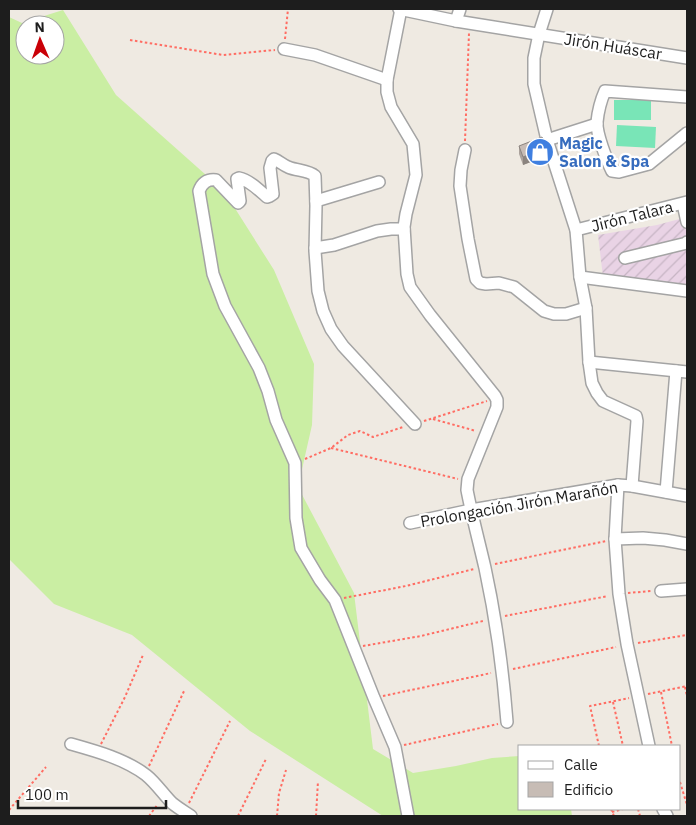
<svg xmlns="http://www.w3.org/2000/svg" width="696" height="825" viewBox="0 0 696 825" font-family="'IBM Plex Sans',sans-serif">
  <style>
    .industrial { fill: url(#industrial-furrows) }
    .grass { fill: #caeea3; fill-rule: evenodd }
    .pitch { fill: #79e5b7 }
    .lines { fill: none; stroke-linecap: round; stroke-linejoin: round }
    .minor-casing { stroke: #a4a4a4; stroke-width: 14 }
    .path { stroke: #ff6d63; stroke-width: 2; stroke-dasharray: 2.5 2.5; stroke-linecap: butt }
    .minor { stroke: #fff; stroke-width: 11 }
    .wall { fill: #aba29c }
    .shaded-wall { fill: #8b847f }
    .building { fill: #c7bcb5; stroke: #8b847f }
    .labels { text-anchor: middle; stroke-width: 4.5; stroke-linejoin: round; paint-order: stroke }
    .street-label { font-size: 16px; fill: #1d1d1d; stroke: #fff }
    .shop-label { font-size: 16px; font-weight: bold; fill: #366cbe; stroke: #fff; text-anchor: start }
  </style>
  <defs>
    <pattern id="industrial-furrows" width="10" height="10" patternUnits="userSpaceOnUse" patternTransform="scale(1.25)"><rect width="10" height="10" fill="#e9d3e5"/><path d="M-1 1l2-2M0 10L10 0M9 11l2-2" fill="none" stroke="#c7b5c4"/></pattern>
  </defs>
  <rect width="100%" height="100%" fill="#efeae2"/>
  <!-- industrial -->
  <path class="industrial" d="M687 217V285L603 277 598 235 657 225Z"/>
  <!-- grass -->
  <path class="grass" d="M63 10 116 95 224 191 274 270 314 364 312 425 298 487 354 593 373 749 413 773 456 766 492 758 520 756V809H571L572 816H383L250 731 132 635 54 604 9 559V17L22 23ZM25 25H55V55H25Z"/>
  <!-- pitch -->
  <g class="pitch">
    <rect x="614" y="100" width="37" height="20"/>
    <path d="M617 125 656 127 655 148 616 146Z"/>
  </g>
  <g class="lines">
    <!-- minor casing -->
    <g class="minor-casing">
      <g id="minor">
        <path d="M399 9 456 21 687 58"/>
        <path d="M401 9 387 80V92L391 107 413 144 416 175 406 214 404 227 407 274 410 287 430 315 495 396 497 400V407L468 479 467 490C472 516 479 542 485 568 496 619 503 670 507 722"/>
        <path d="M547 9 539 34 534 58V84L547 140 576 230 580 277 586 308 589 362 592 383 597 393 603 401 636 416 637 421 632 486"/>
        <path d="M456 21 460 9"/>
        <path d="M284 49 315 55 387 80"/>
        <path d="M687 97 605 91C601 100 598 112 597 122 596 133 607 161 612 171L619 172 649 164 687 133"/>
        <path d="M547 140 597 124"/>
        <path d="M465 150 461 170 460 186 468 239 476 279 480 283 486 284 499 283 514 287 544 311 554 314H566L586 308"/>
        <path d="M316 201 379 182"/>
        <path d="M683 204 687 222"/>
        <path d="M576 230 687 202"/>
        <path d="M315 248 334 245 377 231 391 229H404"/>
        <path d="M625 258 687 243V242"/>
        <path d="M580 277 687 291"/>
        <path d="M589 362 687 372"/>
        <path d="M618 485 615 539 619 594 627 644 649 746"/>
        <path d="M666 492 676 371"/>
        <path d="M410 523 471 510 618 485 632 486 687 496"/>
        <path d="M615 539 643 538 665 540 687 544"/>
        <path d="M661 591 687 589"/>
        <path d="M71 744C96 751 125 759 146 775 156 783 163 794 172 803 178 808 185 812 191 816"/>
        <path d="M663 809 667 816"/>
        <path d="M408 816 395 747 374 698 335 600 320 580 301 548 296 518 295 463 276 420 268 391 259 368 225 306 213 274 199 191C202 183 207 179 216 180L238 203 240 201 237 179 239 178C249 180 259 190 267 197L270 196 273 194 270 168 272 161 274 159C279 161 283 165 288 167 297 171 308 170 315 176L316 206 315 251 318 291 323 311 331 329 343 346 415 424"/>
      </g>
    </g>
    <!-- path -->
    <g class="path">
      <path d="M285 39 288 9"/>
      <path d="M130 40 223 55 275 50"/>
      <path d="M465 141 469 33"/>
      <path d="M433 419 476 431"/>
      <path d="M424 421 487 401"/>
      <path d="M331 448 458 479"/>
      <path d="M305 459 331 448 348 435 360 431 373 437 403 427"/>
      <path d="M495 564 606 541"/>
      <path d="M628 593 651 591"/>
      <path d="M344 598 406 586 474 569"/>
      <path d="M505 616 608 596"/>
      <path d="M638 643 687 635"/>
      <path d="M363 646 421 636 483 621"/>
      <path d="M513 669 616 647"/>
      <path d="M685 687 687 696"/>
      <path d="M661 692 672 746"/>
      <path d="M648 694 687 686"/>
      <path d="M383 696 491 673"/>
      <path d="M613 702 623 746"/>
      <path d="M101 744 125 697 143 655"/>
      <path d="M404 745 498 724"/>
      <path d="M599 746 590 706 629 698"/>
      <path d="M149 766 185 689"/>
      <path d="M680 782 687 805"/>
      <path d="M189 803 230 721"/>
      <path d="M611 809 614 816"/>
      <path d="M638 809 640 816"/>
      <path d="M9 810 46 767"/>
      <path d="M612 812 623 809"/>
      <path d="M149 816 158 804"/>
      <path d="M238 816 266 759"/>
      <path d="M277 816 279 793 286 770"/>
      <path d="M316 816 318 781"/>
    </g>
    <!-- minor -->
    <use href="#minor" class="minor"/>
  </g>
  <!-- wall -->
  <path class="wall" d="M519 146 546 156 523 165 519 154Z"/>
  <!-- shaded-wall -->
  <path class="shaded-wall" d="M546 148V156L523 165V157Z"/>
  <!-- building -->
  <path class="building" d="M542 137 546 148 523 157 519 146Z"/>
  <!-- icons -->
  <defs>
    <g id="shop-disc" transform="scale(1.4375)"><circle r="9.5" fill="#3f7fe0" stroke="#fff"/><path d="M-5-2.5h2.3a2.7 3.5 0 0 1 5.4 0H5L5.5 6h-11ZM-1.5-2.5h3a1.5 2.3 0 0 0-3 0Z" fill="#fff"/></g>
  </defs>
  <g fill-rule="evenodd">
    <use href="#shop-disc" x="540" y="152"/>
  </g>
  <g class="labels">
    <!-- street labels -->
    <g class="street-label">
      <text transform="translate(613 46) rotate(9)" y="6">Jirón Huáscar</text>
      <text transform="translate(632 216) rotate(-14)" y="6">Jirón Talara</text>
      <text transform="translate(519 504) rotate(-10)" y="6">Prolongación Jirón Marañón</text>
    </g>
    <!-- shop labels -->
    <g class="shop-label">
      <text x="559" y="149">Magic<tspan x="559" dy="18">Salon &amp; Spa</tspan></text>
    </g>
  </g>
  <!-- border -->
  <rect width="696" height="825" fill="none" stroke="#1d1d1d" stroke-width="20"/>
  <!-- legend -->
  <rect x="518" y="745" width="162" height="65" fill="#ffffff" stroke="#a5a5a5"/>
  <rect x="528" y="761" width="25" height="8" fill="#ffffff" stroke="#a5a5a5"/>
  <text x="564" y="770" font-size="15" fill="#1d1d1d">Calle</text>
  <rect x="528" y="782" width="25" height="15" fill="#c7bcb5" stroke="#a5a5a5"/>
  <text x="564" y="795" font-size="15" fill="#1d1d1d">Edificio</text>
  <!-- north arrow -->
  <g transform="translate(40 40) rotate(358)"><circle r="24" fill="#ffffff" stroke="#a5a5a5"/>
  <path d="M0-4L9 19L0 12L-9 19Z" fill="#ca0007"/>
  <text y="-8" font-size="14" font-weight="bold" text-anchor="middle" fill="#1d1d1d">N</text>
  </g>
  <!-- scale -->
  <path d="M18 800v8h148v-8" fill="none" stroke="#1d1d1d" stroke-width="2.5"/>
  <text x="25" y="800" font-size="15" fill="#1d1d1d" stroke="#ffffff" stroke-width="4" paint-order="stroke">100 m</text>
</svg>
